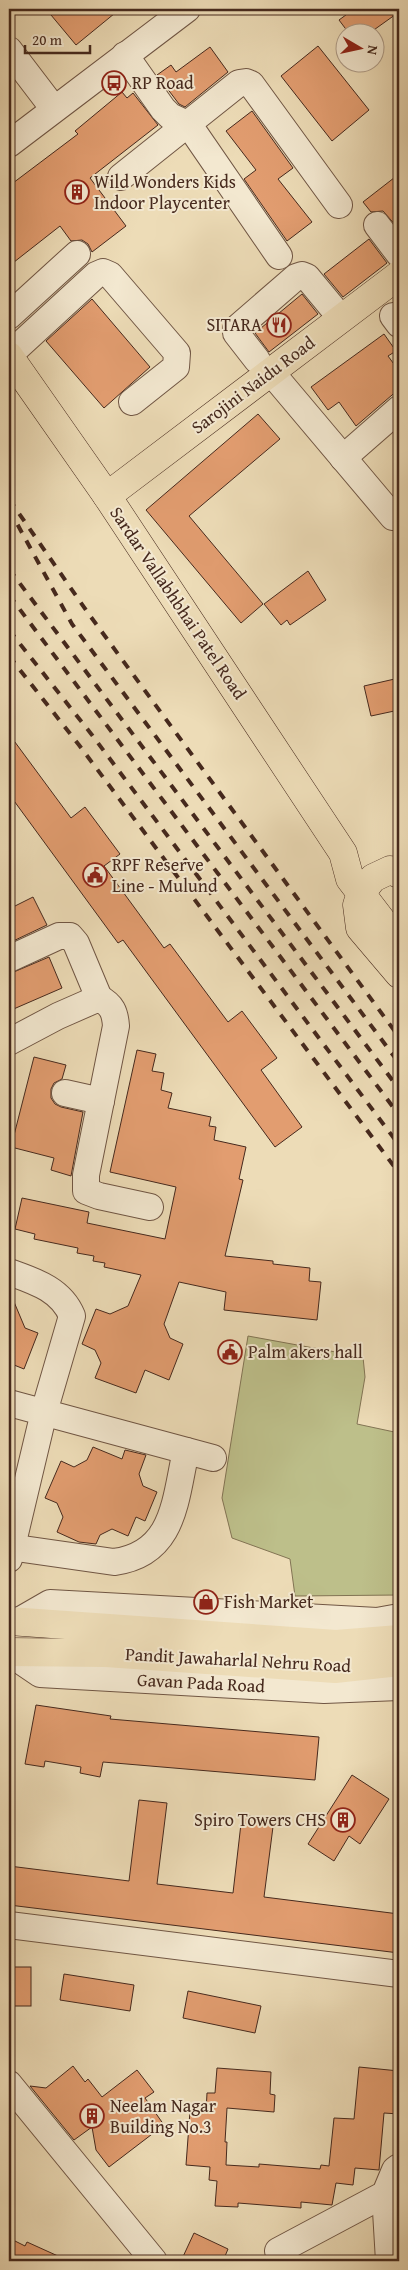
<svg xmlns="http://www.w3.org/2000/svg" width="408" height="2270" viewBox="0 0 408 2270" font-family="'Gentium Book Plus',serif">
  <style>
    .green { fill: #bdbf8a; stroke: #827454 }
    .building { fill: #e29d70; stroke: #46291d }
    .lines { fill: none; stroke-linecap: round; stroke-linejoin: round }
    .minor-casing { stroke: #705644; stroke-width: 28 }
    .major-casing { stroke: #46291d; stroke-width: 29 }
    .minor { stroke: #f3e8d0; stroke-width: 26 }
    .major { stroke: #eddcb7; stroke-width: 28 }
    .rail { stroke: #46291d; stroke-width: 4; stroke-dasharray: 9 9; stroke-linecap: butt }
    .labels { text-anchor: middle; stroke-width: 4; stroke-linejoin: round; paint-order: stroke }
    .poi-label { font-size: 18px; fill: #46291d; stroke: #f3e8d0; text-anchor: start }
    .street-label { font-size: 18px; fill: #46291d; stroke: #f3e8d0 }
  </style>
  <rect width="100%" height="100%" fill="#eddcb7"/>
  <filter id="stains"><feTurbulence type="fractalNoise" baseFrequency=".004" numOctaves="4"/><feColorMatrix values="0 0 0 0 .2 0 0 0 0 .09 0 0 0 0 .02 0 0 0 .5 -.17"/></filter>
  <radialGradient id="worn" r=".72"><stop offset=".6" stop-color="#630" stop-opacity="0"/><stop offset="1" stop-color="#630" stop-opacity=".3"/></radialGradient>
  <!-- green -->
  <path class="green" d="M248 1336 363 1357 365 1377 357 1424 399 1433V1595L295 1596 290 1559 232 1538 222 1498Z"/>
  <!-- building -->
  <g class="building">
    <path d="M46 9H120L76 45Z"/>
    <path d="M354 9H399V12L371 32H348L339 20Z"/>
    <path d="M318 46 369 110 332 141 281 76Z"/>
    <path d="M210 47 228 72 185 107 179 104 157 75 171 65 176 72Z"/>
    <path d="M122 92 127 98 133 93 158 125 90 178 126 226 92 252 88 244 82 240 71 241 60 226 9 266V186L78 134 75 131Z"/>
    <path d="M252 111 293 168 278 179 312 222 287 241 244 179 256 170 226 131Z"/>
    <path d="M399 174V227L398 228 383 211 371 212 363 202Z"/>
    <path d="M369 239 387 263 343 297 324 274Z"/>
    <path d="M302 294 318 314 269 352 255 333Z"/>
    <path d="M92 299 150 367 104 408 46 341Z"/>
    <path d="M384 334 396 351 388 356 399 371V389L356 426 339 402 328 410 311 387Z"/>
    <path d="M258 414 280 439 189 516 263 604 241 623 146 510Z"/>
    <path d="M308 571 326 600 290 625 287 620 281 625 264 604Z"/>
    <path d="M399 678V710L371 716 364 686Z"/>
    <path d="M9 734 71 818 85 807 120 854 104 866 164 948 170 944 228 1022 242 1011 277 1058 261 1070 302 1127 275 1147 123 940 118 943 9 794Z"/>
    <path d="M33 897 47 925 9 943V909Z"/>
    <path d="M49 957 62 988 9 1011V974Z"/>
    <path d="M137 1050 156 1054 152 1071 164 1073 161 1090 172 1093 168 1108 211 1117 209 1126 216 1127 214 1140 246 1147 239 1179 243 1180 225 1256 273 1261V1264L310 1268 309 1281 321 1282 317 1320 224 1310 226 1292 179 1282 164 1324 170 1338 183 1344 169 1380 145 1370 136 1393 95 1378 101 1363 95 1350 82 1344 96 1309 110 1314 128 1306 141 1275 104 1267 105 1263 93 1261 94 1256 77 1253 78 1248 34 1239 35 1234 15 1229 22 1198 89 1212 87 1223 165 1239 176 1187 110 1172Z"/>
    <path d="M34 1057 66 1065 62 1079 54 1083 51 1089V1098L55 1104 61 1107 83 1112 71 1176 51 1170 54 1158 11 1147Z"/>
    <path d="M9 1290 25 1328 38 1333 24 1369 9 1363Z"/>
    <path d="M93 1447 122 1459 125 1450 146 1455 139 1474 143 1486 157 1492 145 1521 136 1517 128 1536 112 1529 100 1535 96 1544 79 1542 57 1532 63 1517 57 1503 45 1498 61 1461 74 1467 87 1460Z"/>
    <path d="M36 1705 111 1716 110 1719 319 1737 315 1780 103 1762 100 1777 80 1773 81 1767 45 1761 44 1767 25 1764Z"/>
    <path d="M352 1775 389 1799 360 1844 349 1836 334 1861 308 1844Z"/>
    <path d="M139 1800 167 1803 157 1884 233 1893 242 1815 274 1819 264 1897 399 1914V1953L9 1905V1866L129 1881Z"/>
    <rect x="9" y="1967" width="22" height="39"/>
    <path d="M64 1974 134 1985 130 2011 60 2000Z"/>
    <path d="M188 1991 261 2006 255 2033 183 2018Z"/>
    <path d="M73 2066 85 2082 88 2079 102 2097 137 2070 154 2092 145 2098 164 2125 109 2167 96 2150 92 2127 74 2140 30 2086 46 2088Z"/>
    <path d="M359 2067 399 2071V2114L384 2113 379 2170 355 2168 353 2185 336 2183 332 2205 301 2202V2208L238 2203V2207L215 2206 217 2181 209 2180 210 2167 186 2165 190 2111 206 2112 207 2093H215L217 2068 271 2072 270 2094 275 2095 274 2112 227 2108 225 2142H227L226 2165 259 2167V2164L320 2169 321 2165 329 2166 334 2118 354 2119Z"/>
    <path d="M194 2233 228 2249 223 2261H181Z"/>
    <path d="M9 2238 25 2246 27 2242 69 2261H9Z"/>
  </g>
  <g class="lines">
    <!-- minor casing -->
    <g class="minor-casing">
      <g id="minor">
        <path d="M9 50 54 109"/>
        <path d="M125 55 163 109 170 116 189 125 279 256"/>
        <path d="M9 144 187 9"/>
        <path d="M121 177 239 83 246 82 251 84 339 205"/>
        <path d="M377 225 399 254"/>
        <path d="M9 316 77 254"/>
        <path d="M393 316 399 324"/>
        <path d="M9 355 96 275 103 272 110 275 177 353 176 367 132 402"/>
        <path d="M257 360 236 333V329L296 277 302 275 307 277 341 318"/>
        <path d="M270 371 393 517"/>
        <path d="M343 458 399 409"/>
        <path d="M9 959 59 936H70L76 943 99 998"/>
        <path d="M9 1042 58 1016 99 998C112 1005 115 1012 116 1026L86 1175V1191L99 1196 150 1207"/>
        <path d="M65 1093 101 1101"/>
        <path d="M9 1272C34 1281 61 1289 72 1316L44 1412 9 1559"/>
        <path d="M9 1403 213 1458"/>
        <path d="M9 1547 114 1562C175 1554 175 1499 186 1451"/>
        <path d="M17 1622 50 1603 377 1621 399 1617"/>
        <path d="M9 1653 40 1674 324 1690 399 1687"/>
        <path d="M9 1925 399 1974"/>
        <path d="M9 2084 154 2261"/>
        <path d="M385 2194 389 2261"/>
        <path d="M278 2251 385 2194 395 2170 399 2167"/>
      </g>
    </g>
    <!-- major casing -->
    <g class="major-casing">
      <g id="major">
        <path d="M9 356 107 496 343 853 350 879 399 943"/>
        <path d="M107 496 399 275"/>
        <path d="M399 874 390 870 373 878 361 893 357 905 360 928 399 974"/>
        <path d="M9 1621 336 1644 399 1639"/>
        <path d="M9 1652 106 1653 335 1669 399 1662"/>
      </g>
    </g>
    <!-- minor -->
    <use href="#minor" class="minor"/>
    <!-- major -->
    <use href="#major" class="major"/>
    <!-- rail -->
    <g class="rail">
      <path d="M9 499 88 613 399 1037"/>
      <path d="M9 509 72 624 399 1063"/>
      <path d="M9 569 399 1089"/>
      <path d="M9 595 399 1115"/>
      <path d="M9 630 92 735 399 1145"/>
      <path d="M9 656 79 745 399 1173"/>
    </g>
  </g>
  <!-- icons -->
  <defs>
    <g id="bus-ring" transform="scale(1.25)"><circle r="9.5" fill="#f3e8d0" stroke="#8f2418" stroke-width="1.5"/><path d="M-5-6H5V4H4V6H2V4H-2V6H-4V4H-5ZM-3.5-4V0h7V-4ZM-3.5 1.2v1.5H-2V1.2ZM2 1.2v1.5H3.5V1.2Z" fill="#8f2418"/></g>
    <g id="building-ring" transform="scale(1.25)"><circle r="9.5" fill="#f3e8d0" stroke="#8f2418" stroke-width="1.5"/><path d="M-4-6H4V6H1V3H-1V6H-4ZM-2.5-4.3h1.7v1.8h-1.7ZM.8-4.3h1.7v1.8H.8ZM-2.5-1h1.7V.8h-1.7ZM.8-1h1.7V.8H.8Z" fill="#8f2418"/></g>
    <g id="restaurant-ring" transform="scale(1.25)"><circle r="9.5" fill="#f3e8d0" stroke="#8f2418" stroke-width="1.5"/><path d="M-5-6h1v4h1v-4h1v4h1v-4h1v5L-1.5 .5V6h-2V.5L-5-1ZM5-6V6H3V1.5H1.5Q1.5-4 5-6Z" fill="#8f2418"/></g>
    <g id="civic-ring" transform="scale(1.25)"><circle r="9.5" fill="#f3e8d0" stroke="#8f2418" stroke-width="1.5"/><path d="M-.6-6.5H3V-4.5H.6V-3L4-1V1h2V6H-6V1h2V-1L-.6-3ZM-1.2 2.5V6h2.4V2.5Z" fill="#8f2418"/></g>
    <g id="shop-ring" transform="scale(1.25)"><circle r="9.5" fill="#f3e8d0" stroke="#8f2418" stroke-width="1.5"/><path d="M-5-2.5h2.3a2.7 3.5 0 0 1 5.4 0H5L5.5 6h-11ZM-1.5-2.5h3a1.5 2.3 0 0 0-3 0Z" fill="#8f2418"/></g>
  </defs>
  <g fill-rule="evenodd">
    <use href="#bus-ring" x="114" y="83"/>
    <use href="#building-ring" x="77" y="192"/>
    <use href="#restaurant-ring" x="279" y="325"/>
    <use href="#civic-ring" x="95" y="875"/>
    <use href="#civic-ring" x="230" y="1352"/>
    <use href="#shop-ring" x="206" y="1602"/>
    <use href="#building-ring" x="343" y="1820"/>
    <use href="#building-ring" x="92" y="2116"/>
  </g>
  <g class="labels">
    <!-- poi labels -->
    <g class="poi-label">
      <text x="132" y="89">RP Road</text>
      <text x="94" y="188">Wild Wonders Kids<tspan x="94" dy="21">Indoor Playcenter</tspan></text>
      <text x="262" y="331" text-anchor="end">SITARA</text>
      <text x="112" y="871">RPF Reserve<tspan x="112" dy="21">Line - Mulund</tspan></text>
      <text x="248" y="1358">Palm akers hall</text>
      <text x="224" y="1608">Fish Market</text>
      <text x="326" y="1826" text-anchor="end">Spiro Towers CHS</text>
      <text x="110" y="2112">Neelam Nagar<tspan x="110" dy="21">Building No.3</tspan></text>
    </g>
    <!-- street labels -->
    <g class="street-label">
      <text transform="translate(253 385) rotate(-37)" y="6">Sarojini Naidu Road</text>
      <text transform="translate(178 603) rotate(56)" y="6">Sardar Vallabhbhai Patel Road</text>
      <text transform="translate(238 1660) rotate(3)" y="6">Pandit Jawaharlal Nehru Road</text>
      <text transform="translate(201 1683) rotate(3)" y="6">Gavan Pada Road</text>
    </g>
  </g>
  <!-- margin -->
  <rect width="408" height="2270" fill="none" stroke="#eddcb7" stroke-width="30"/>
  <rect x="10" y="10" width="388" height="2250" fill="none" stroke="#46291d" stroke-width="2.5"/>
  <rect x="15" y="15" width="378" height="2240" fill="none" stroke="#46291d"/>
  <!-- north arrow -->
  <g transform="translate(360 48) rotate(99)"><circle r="24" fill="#f3e8d0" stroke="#ae9c88"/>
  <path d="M0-4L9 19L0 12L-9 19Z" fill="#8f2418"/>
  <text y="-8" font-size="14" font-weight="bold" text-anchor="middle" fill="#46291d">N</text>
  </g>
  <!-- scale -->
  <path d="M25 45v8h65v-8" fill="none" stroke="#46291d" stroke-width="2.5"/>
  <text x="32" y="45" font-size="15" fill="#46291d" stroke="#f3e8d0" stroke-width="4" paint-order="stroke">20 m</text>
  <rect width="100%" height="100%" filter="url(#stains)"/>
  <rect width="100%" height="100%" fill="url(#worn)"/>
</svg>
